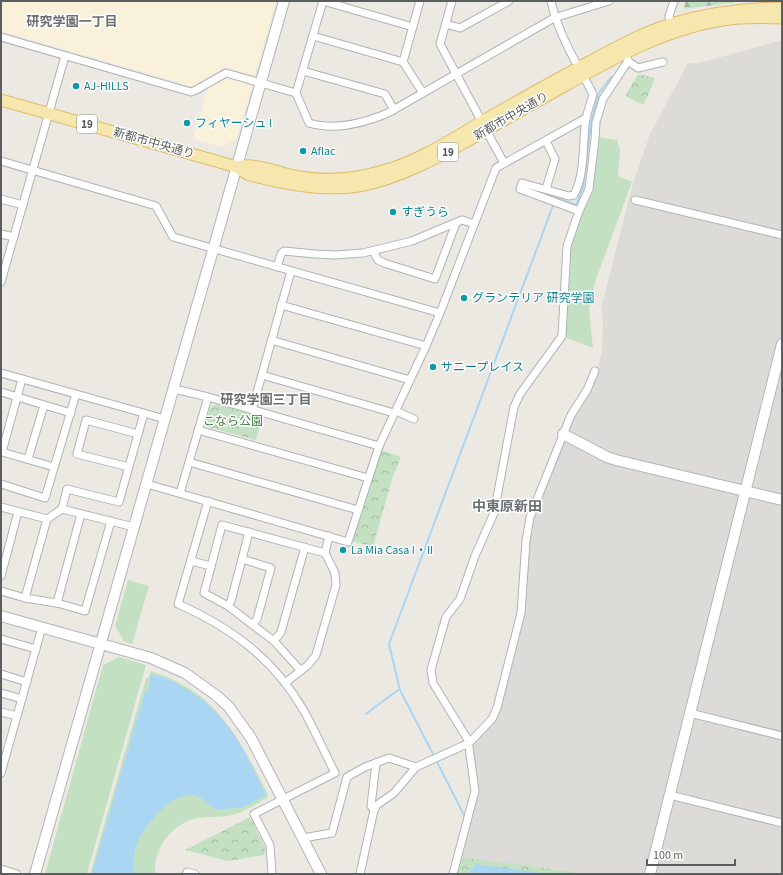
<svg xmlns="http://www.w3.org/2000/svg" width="783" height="875" viewBox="0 0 783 875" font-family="'Source Sans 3','Noto Sans JP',sans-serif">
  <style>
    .commercial { fill: #f9f1da }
    .industrial { fill: #dddbd7 }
    .green { fill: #c3e1c2 }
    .forest { fill: url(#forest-firs) }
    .park { fill: url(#park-crowns) }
    .water { fill: #aad6f4 }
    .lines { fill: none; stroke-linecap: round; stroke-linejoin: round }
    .stream { stroke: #aad6f4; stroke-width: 2 }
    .street-casing { stroke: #b0b3b6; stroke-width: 9 }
    .secondary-casing { stroke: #b2b5b8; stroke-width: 12 }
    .primary-casing { stroke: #e0ba67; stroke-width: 13 }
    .street { stroke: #fff; stroke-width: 7 }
    .secondary { stroke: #fff; stroke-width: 10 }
    .primary { stroke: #f5e7ae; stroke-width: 11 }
    .culture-dot { fill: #0f9aa8; stroke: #fff; stroke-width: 1.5 }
    .labels { text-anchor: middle; stroke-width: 3; stroke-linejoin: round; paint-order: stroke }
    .shield { fill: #fff; stroke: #8c8e90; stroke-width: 1 }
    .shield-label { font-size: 11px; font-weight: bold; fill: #5b5e61 }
    .culture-label { font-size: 12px; fill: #0d838f; stroke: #fff; text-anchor: start }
    .street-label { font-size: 12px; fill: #5b5e61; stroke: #fff }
    .park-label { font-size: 12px; fill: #3e7d3f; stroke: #fff }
    .neighbourhood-label { font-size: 13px; font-weight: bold; fill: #6c7073; stroke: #fff }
    .quarter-label { font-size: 14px; font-weight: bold; fill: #6c7073; stroke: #fff }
  </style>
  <defs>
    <pattern id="forest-firs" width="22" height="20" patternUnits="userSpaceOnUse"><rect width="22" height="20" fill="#c3e1c2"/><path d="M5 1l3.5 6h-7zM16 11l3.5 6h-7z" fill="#a1baa1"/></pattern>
    <pattern id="park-crowns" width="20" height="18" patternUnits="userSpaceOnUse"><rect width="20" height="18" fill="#c3e1c2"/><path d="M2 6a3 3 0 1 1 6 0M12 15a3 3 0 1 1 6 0" fill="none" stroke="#a1baa1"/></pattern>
  </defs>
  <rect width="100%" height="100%" fill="#ece9e3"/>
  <!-- commercial -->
  <g class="commercial">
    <path d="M1 1H276L255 74 253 75 225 67 194 86H191L1 31Z"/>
    <path d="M226 76 250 82 252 87 236 140 221 147 193 139 208 88Z"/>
  </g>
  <!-- industrial -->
  <path class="industrial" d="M782 40V874H586L542 867 499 863 459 857 478 794 473 744 495 720 522 620 532 521 574 418 593 388 602 351 603 319 601 308 633 183 650 134 688 63H699Z"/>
  <!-- green -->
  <g class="green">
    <path d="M597 137 617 140 620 150 618 176 632 182 595 282 589 309 593 348 564 337 570 247 591 190Z"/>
    <path d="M128 580 149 586 132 644 124 641 115 626Z"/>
    <path d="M119 657 146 665 87 874H45L103 665Z"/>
    <path d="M151 671C217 692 238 736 268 794L267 798C256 804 244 812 232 815 220 818 209 816 198 818 172 823 153 848 155 874H90L146 678H148Z"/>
  </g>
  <!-- forest -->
  <path class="forest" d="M685 1H745L684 9Z"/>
  <!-- park -->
  <g class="park">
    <path d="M638 74 655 78 644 105 625 96Z"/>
    <path d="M216 404 262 416 256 440 207 427 205 425 210 408Z"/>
    <path d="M381 450 401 457 392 479 373 547 352 541Z"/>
    <path d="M250 817 265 847V855L228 861 185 850Z"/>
    <path d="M459 857C502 863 544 867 586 874H455Z"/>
  </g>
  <!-- water -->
  <g class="water">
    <path d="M151 674C190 684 222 712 241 746 250 761 257 777 265 793L264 796 242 808H234L216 810C208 804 202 796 193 795 189 795 183 796 180 797 165 802 142 829 137 844 133 854 133 864 135 874L92 873 145 692 148 691Z"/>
    <path d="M475 864 542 873 541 874H470L472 868H474Z"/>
  </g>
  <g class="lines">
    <!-- stream -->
    <g class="stream">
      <path d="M555 199 557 198 576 205 583 188 591 123 599 93 611 77"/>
      <path d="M366 714 398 690"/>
      <path d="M433 754 400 690 389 644 554 203"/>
      <path d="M436 760 465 817"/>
    </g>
    <!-- street casing -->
    <g class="street-casing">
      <g id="street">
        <path d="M323 1 413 27"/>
        <path d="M452 1 440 44 482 122"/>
        <path d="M551 1C558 34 577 64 593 94 591 102 588 110 586 118 582 143 586 171 574 195L569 196 522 183 520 189 579 211"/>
        <path d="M446 24 460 28 509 1"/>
        <path d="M671 24 669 16 674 1"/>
        <path d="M313 36 403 62 423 93"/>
        <path d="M1 37 191 92 196 90 226 73 296 93 309 123C335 131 364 123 388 113L554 18 609 1"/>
        <path d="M627 58 628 61 638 68 663 62"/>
        <path d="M403 62 420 1"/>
        <path d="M303 71 385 94 394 110"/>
        <path d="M296 93 323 1"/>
        <path d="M486 130 504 163"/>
        <path d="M546 141 555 159 546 189"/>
        <path d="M1 161 156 206 173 237 440 313"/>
        <path d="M1 199 23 205"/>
        <path d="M635 200 782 235"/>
        <path d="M1 234 14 237"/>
        <path d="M373 251 378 260 384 263 435 279 456 223"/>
        <path d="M277 267 281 254 284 251 315 254 335 255 363 253 412 241 462 220 474 224"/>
        <path d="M1 282 65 56"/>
        <path d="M281 305 426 346"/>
        <path d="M271 340 410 380"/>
        <path d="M1 373 165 419"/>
        <path d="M262 375 394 413"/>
        <path d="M22 379 2 452 54 467"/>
        <path d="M174 389 208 397 379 446 426 346 440 313 496 168 586 118"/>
        <path d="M1 392 71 413"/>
        <path d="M252 410 291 271"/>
        <path d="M396 411 414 419"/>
        <path d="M198 430 368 478"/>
        <path d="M28 459 44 405"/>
        <path d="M189 462 358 510"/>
        <path d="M129 467 77 454 86 420 138 434"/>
        <path d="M1 484 45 498 76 394"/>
        <path d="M147 484 348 542 379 446"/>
        <path d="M180 493 208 397"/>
        <path d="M208 501 178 604C232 628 274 659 304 711 315 731 325 753 335 773L254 814 270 845 272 874"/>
        <path d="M1 507 47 519 62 509 67 489 119 502 144 413"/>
        <path d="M62 509 134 527"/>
        <path d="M47 519 25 598 57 603 85 611 111 521"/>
        <path d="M242 559 249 532"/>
        <path d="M191 561 211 566"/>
        <path d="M1 576 18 512"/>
        <path d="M1 591 25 598"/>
        <path d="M57 603 81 514"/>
        <path d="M228 606 231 601 242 559 271 568 257 619 253 624"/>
        <path d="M1 639 36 649"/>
        <path d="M274 641 281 632 305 547"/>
        <path d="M301 671 274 641 228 606 204 593 222 525 325 553"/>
        <path d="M1 674 27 682"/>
        <path d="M285 683 308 665 316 655 336 585 335 573 325 553 329 536"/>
        <path d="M1 693 22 699"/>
        <path d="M1 712 17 716"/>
        <path d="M690 713 782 736"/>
        <path d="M1 773 42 627"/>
        <path d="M670 795 782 823"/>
        <path d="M374 810 371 806 376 763"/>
        <path d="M303 838 332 833 347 777 365 767 389 758 416 767"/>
        <path d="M1 869 17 874"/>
        <path d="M186 874 187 872 195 874"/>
        <path d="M360 874 374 810 377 805 394 793 416 767 469 743 492 719 497 708 521 613 526 541 530 517 571 415 587 390 595 371"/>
        <path d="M453 874 475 791 468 740 433 683 431 670 446 617 460 599 475 556 494 513 514 407 520 394 562 336 567 246 579 211 589 189 595 139 596 122 603 99 628 61"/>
      </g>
    </g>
    <!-- secondary casing -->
    <g class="secondary-casing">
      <g id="secondary">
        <path d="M563 434 607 457 616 460 782 500"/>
        <path d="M1 616 151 658 185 673 217 696 229 707 251 738 321 874"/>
        <path d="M35 874 284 1"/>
        <path d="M650 874 782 344"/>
      </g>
    </g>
    <!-- primary casing -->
    <g class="primary-casing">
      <g id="primary">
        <path d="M1 100 237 167 249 175 254 176C290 185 327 192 364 185 402 177 436 158 469 140 501 122 532 104 564 86 612 59 661 31 716 21 737 17 760 17 782 18"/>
        <path d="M237 167C242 166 247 165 252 166 265 167 278 172 290 175 321 182 353 180 383 171 419 161 451 140 483 121 518 101 553 81 589 62 616 48 642 33 671 24 707 13 745 8 782 8"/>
      </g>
    </g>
    <!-- street -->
    <use href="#street" class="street"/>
    <!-- secondary -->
    <use href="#secondary" class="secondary"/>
    <!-- primary -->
    <use href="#primary" class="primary"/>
  </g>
  <!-- markers -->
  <g class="culture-dot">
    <circle cx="76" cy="86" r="4"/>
    <circle cx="187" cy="123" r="4"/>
    <circle cx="303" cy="151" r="4"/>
    <circle cx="393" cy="212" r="4"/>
    <circle cx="464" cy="298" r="4"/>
    <circle cx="433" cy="367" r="4"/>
    <circle cx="343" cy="550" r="4"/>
  </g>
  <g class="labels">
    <!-- shield labels -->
    <g class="shield">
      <rect x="77" y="115" width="20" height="18" rx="3"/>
      <rect x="438" y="143" width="20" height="18" rx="3"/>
    </g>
    <g class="shield-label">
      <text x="87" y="128">19</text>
      <text x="448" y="156">19</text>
    </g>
    <!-- culture labels -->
    <g class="culture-label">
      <text x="84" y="90">AJ-HILLS</text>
      <text x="195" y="127">フィヤーシュ I</text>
      <text x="311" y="155">Aflac</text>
      <text x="401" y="216">すぎうら</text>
      <text x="472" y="302">グランテリア 研究学園</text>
      <text x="441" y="371">サニープレイス</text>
      <text x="351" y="554">La Mia Casa I・II</text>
    </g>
    <!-- street labels -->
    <g class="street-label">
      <text transform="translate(511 116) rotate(-30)" y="4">新都市中央通り</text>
      <text transform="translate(154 143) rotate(16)" y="4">新都市中央通り</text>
    </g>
    <!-- park labels -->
    <g class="park-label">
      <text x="233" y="425">こなら公園</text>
    </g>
    <!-- neighbourhood labels -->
    <g class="neighbourhood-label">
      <text x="72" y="26">研究学園一丁目</text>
      <text x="266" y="404">研究学園三丁目</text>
    </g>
    <!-- quarter labels -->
    <g class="quarter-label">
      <text x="507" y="511">中東原新田</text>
    </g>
  </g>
  <!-- border -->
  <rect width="783" height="875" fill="none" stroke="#5b5e61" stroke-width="4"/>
  <!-- scale -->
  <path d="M647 859v6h88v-6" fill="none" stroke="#5b5e61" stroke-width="2"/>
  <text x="653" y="859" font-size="12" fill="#5b5e61" stroke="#ffffff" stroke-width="3" paint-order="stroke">100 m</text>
</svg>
